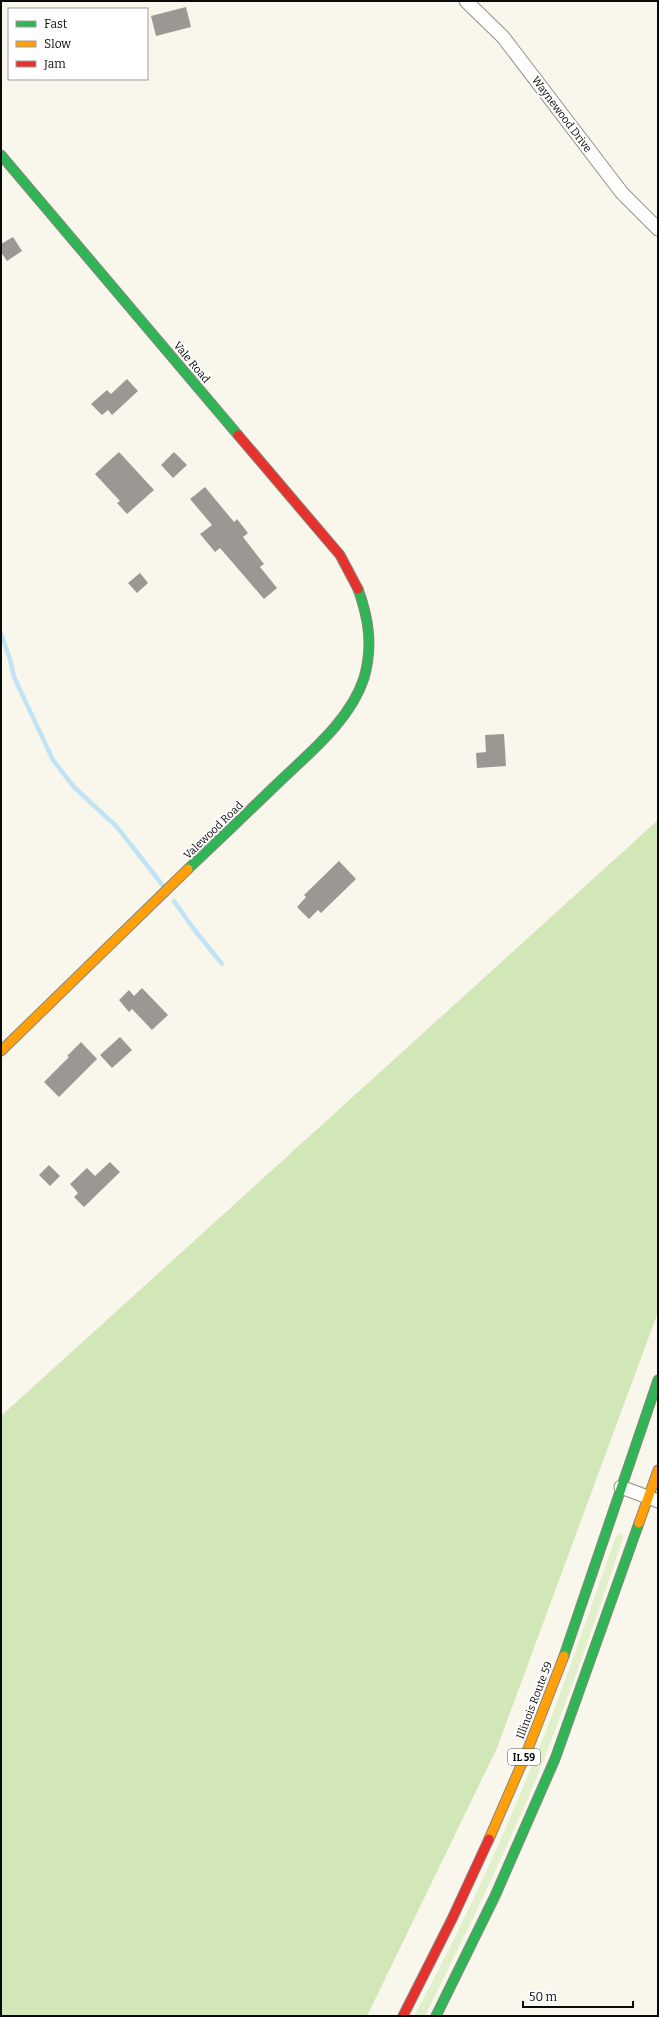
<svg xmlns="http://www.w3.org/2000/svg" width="659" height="2017" viewBox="0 0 659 2017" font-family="Bitter,serif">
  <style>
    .green { fill: #e1efca }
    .forest { fill: #d2e7b8 }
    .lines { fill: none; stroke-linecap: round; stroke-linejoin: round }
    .stream { stroke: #c1e4f4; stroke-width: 4.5 }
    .building { fill: #9b9893 }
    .street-casing { stroke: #92908c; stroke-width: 15 }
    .fast-casing { stroke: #888782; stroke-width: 11 }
    .slow-casing { stroke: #888782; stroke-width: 11 }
    .jam-casing { stroke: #888782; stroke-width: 11 }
    .street { stroke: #fefefc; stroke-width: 13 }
    .fast { stroke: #30b455; stroke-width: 9 }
    .slow { stroke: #ff9f0a; stroke-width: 9 }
    .jam { stroke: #e5322d; stroke-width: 9 }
    .labels { text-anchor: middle; stroke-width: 4; stroke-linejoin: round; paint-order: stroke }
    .shield { fill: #fff; stroke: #545454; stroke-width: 1 }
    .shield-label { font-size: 10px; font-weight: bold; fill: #0a0a0a }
    .street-label { font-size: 11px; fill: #0a0a0a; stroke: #fff }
  </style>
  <rect width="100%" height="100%" fill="#f9f6ec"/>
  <!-- green -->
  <path class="green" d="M621 1533 623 1538C593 1628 562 1718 525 1805 494 1876 460 1946 425 2016H414C467 1919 513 1816 553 1713 575 1654 595 1595 616 1536Z"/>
  <!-- forest -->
  <path class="forest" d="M658 820V1312L497 1748 367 2016H1V1416Z"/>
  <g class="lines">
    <!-- stream -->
    <g class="stream">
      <path d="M1 634 10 659 14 677 53 760 74 787 117 827 164 887"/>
      <path d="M174 901 193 928 222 964"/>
    </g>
  </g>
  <!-- building -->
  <g class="building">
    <path d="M186 7 191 27 156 36 151 16Z"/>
    <path d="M13 237 22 251 7 261 1 252V244Z"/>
    <path d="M127 379 138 391 112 415 108 410 102 415 91 404 107 390 111 394Z"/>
    <path d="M119 452 154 490 127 514 117 503 120 501 95 474Z"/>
    <path d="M174 452 187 465 173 478 161 465Z"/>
    <path d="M205 487 234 522 237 519 248 533 243 537 264 564 260 567 277 588 264 599 220 548 215 552 200 534 212 525 190 499Z"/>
    <path d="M140 573 148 583 137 593 128 583Z"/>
    <path d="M504 734 506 766 477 768 476 753 486 752 485 735Z"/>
    <path d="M339 861 356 879 321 913 318 910 309 919 297 907 306 897 304 895Z"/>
    <path d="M142 988 168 1015 152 1030 132 1009 129 1012 119 1000 129 990 134 996Z"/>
    <path d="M120 1037 132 1050 112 1068 100 1055Z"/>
    <path d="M81 1042 97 1059 59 1097 44 1082 69 1057 67 1056Z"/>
    <path d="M110 1162 120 1172 84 1207 74 1197 78 1193 70 1184 87 1168 95 1176Z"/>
    <path d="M49 1165 60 1176 50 1186 39 1175Z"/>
  </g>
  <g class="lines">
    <!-- street casing -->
    <g class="street-casing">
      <g id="street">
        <path d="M466 1 503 37 622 193 658 229"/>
        <path d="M621 1487 658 1501"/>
      </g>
    </g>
    <!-- fast casing -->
    <g class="fast-casing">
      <g id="fast">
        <path d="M1 155 238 435"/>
        <path d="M188 869C218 841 248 812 278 783 309 753 350 721 364 678 373 647 369 619 358 589"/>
        <path d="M564 1656 658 1380"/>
        <path d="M436 2016 495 1896 555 1759 639 1523"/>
      </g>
    </g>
    <!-- slow casing -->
    <g class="slow-casing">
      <g id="slow">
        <path d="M1 1051 188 869"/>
        <path d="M639 1523 658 1470"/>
        <path d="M489 1839 526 1754 564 1656"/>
      </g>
    </g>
    <!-- jam casing -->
    <g class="jam-casing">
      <g id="jam">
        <path d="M238 435 340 555 358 589"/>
        <path d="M403 2016 452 1919 489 1839"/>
      </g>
    </g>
    <!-- street -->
    <use href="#street" class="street"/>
    <!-- fast -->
    <use href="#fast" class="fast"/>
    <!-- slow -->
    <use href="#slow" class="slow"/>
    <!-- jam -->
    <use href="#jam" class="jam"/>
  </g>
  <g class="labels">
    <!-- shield labels -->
    <rect class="shield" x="508" y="1749" width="32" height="16" rx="3"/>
    <g class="shield-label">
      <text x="524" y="1761">IL 59</text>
    </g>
    <!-- street labels -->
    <g class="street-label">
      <text transform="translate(562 114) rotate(53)" y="4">Waynewood Drive</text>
      <text transform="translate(192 362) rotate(50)" y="4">Vale Road</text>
      <text transform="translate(213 830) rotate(-44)" y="4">Valewood Road</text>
      <text transform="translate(534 1700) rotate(-69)" y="4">Illinois Route 59</text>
    </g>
  </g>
  <!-- border -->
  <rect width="659" height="2017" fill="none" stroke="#0a0a0a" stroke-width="4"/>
  <!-- legend -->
  <rect x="8" y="8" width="140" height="72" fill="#ffffff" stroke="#9d9d9d"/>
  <rect x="16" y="21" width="20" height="6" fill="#30b455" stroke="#9d9d9d"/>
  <text x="44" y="28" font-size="12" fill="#0a0a0a">Fast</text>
  <rect x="16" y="41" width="20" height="6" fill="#ff9f0a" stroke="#9d9d9d"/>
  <text x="44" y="48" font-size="12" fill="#0a0a0a">Slow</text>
  <rect x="16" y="61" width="20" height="6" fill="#e5322d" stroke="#9d9d9d"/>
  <text x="44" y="68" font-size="12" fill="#0a0a0a">Jam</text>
  <!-- scale -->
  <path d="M523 2001v6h110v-6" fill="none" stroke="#0a0a0a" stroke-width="2"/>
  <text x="529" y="2001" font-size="12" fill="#0a0a0a" stroke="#ffffff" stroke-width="3" paint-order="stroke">50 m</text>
</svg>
